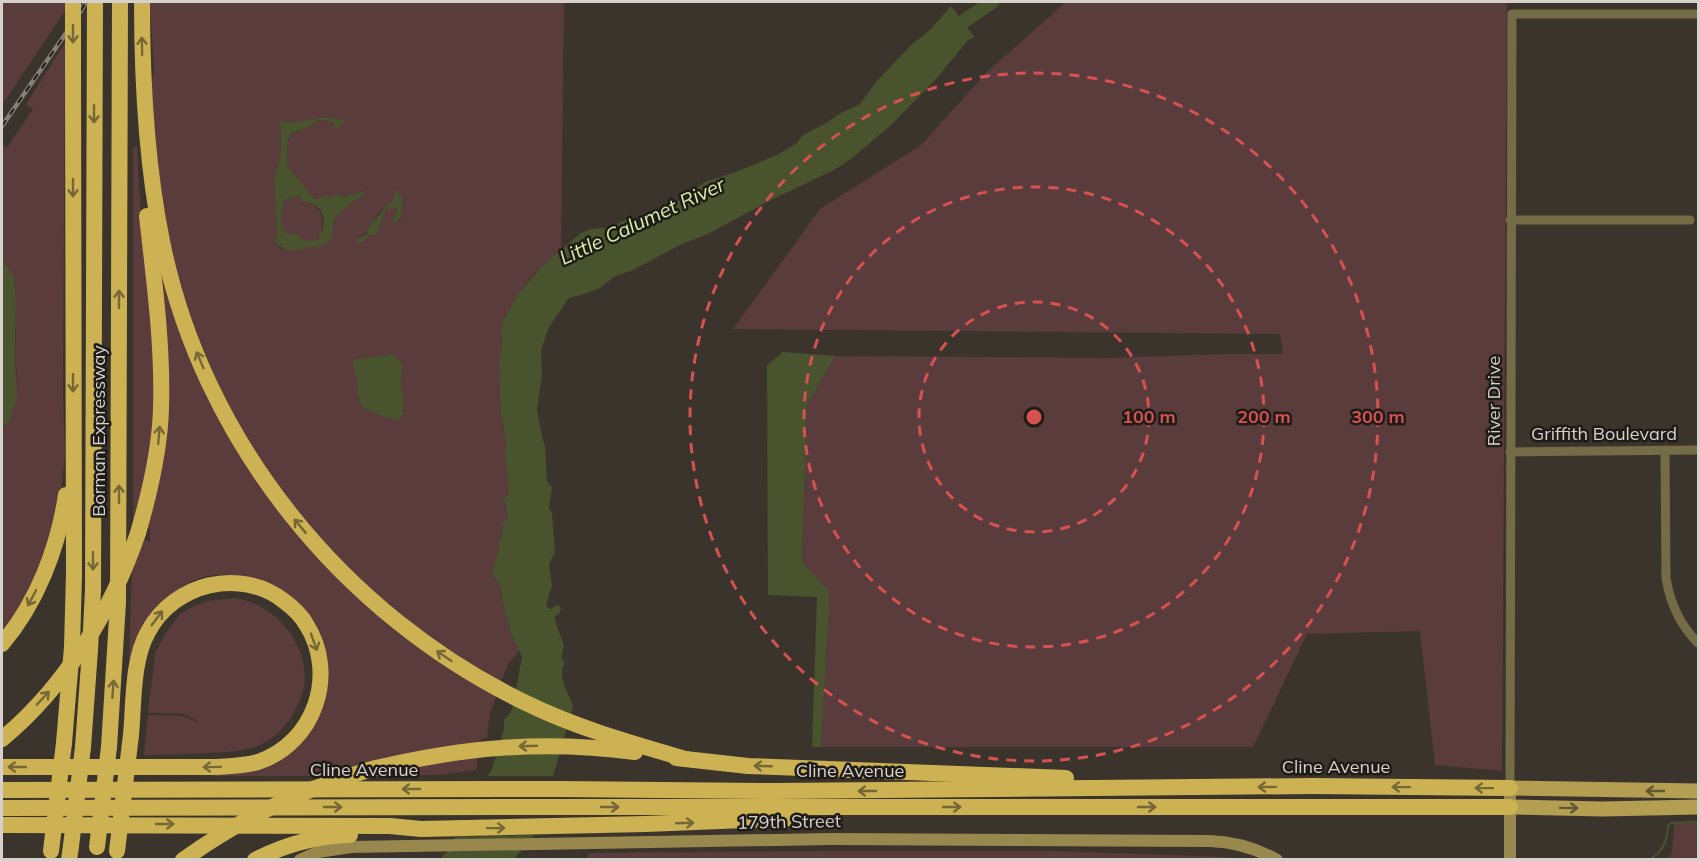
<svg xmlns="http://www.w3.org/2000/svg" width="1700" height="861" viewBox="0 0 1700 861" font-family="Mulish,sans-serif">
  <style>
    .green { fill: #5a3c3d; fill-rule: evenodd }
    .water { fill: #49532d; fill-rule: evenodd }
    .pier { fill: #3b342c }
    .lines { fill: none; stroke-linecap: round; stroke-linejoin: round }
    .stream { stroke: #49532d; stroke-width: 2 }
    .river { stroke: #49532d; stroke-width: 14 }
    .street { stroke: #746b47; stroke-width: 9 }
    .secondary { stroke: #98884d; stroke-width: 12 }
    .primary { stroke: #b39e51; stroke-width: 15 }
    .highway { stroke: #ccb253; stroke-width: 16 }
    .rail-casing { stroke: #86807a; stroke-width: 4.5 }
    .rail { stroke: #1f1c18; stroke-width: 2; stroke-dasharray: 7; stroke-linecap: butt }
    .highway-bridge { stroke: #ccb253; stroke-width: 16 }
    .oneway { stroke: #766736 }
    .oneway2 { stroke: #625632 }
    .ring { fill: none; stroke: #d65251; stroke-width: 3; stroke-dasharray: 10 8 }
    .labels { text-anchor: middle; stroke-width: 5; stroke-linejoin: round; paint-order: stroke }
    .street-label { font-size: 18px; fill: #d6d1cd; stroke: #1f1c18 }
    .water-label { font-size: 20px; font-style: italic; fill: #daeca9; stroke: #1f1c18 }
    .centre { fill: #d65251; stroke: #1f1c18; stroke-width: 3 }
    .ring-label { font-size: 18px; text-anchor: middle; font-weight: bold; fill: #d65251; stroke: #1f1c18; stroke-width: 5; stroke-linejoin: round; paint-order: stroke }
  </style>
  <rect width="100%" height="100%" fill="#3b342c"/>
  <!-- green -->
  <g class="green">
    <path d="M2 2H65V11L2 105Z"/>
    <path d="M150 2H564L561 251 544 264 530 278 519 292 503 321 501 331 502 344 499 361 500 401 501 403 500 413 503 421 504 432 506 439 505 456 509 491 506 495 504 505 507 510 508 516 503 522V532L499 540V548L493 568V575L501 588 502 601 511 634 519 651 509 663 500 682 438 644 358 579 294 508 243 433 222 394 194 328 175 268 158 178 151 86 154 71ZM326 117 342 123 323 120 315 121 313 125 292 134 288 140 287 161 289 168 313 199 331 197 342 194 345 196 363 191 364 195C348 205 331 216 332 236 313 246 302 250 281 249L275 243 277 232 274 181 281 152 280 122 288 123ZM394 201 403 204 401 212 402 216 397 223 392 224 397 210C386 202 382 218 380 227L369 235 359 238C368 234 370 226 375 218 380 211 386 206 394 201ZM387 355 403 369 401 377 404 411 379 415 375 412 364 409 358 398V377L355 375 354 367 356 359Z"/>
    <path d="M1066 2H1507L1502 771 1435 765 1420 631 1307 634 1253 747H821L829 610 802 562 807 405 835 356 1106 358 1226 354H1283L1280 334 733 329 820 209 921 145 987 72Z"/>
    <path d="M65 43 63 389 65 456 63 472 61 491 47 548 24 600 2 633V426H5L17 375 15 355 16 331 15 281 2 260V145L7 148 33 109 26 104Z"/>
    <path d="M133 147H137L140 201 156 354 155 427 137 522 133 520Z"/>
    <path d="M300 195 301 198C316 207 324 209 322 227 322 234 321 236 317 240L303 241 297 234C276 235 281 218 283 203L285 200Z"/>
    <path d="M157 252 175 306 296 527 497 694 490 713 487 738 481 739 479 742 329 776H215V774L281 760C331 726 341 670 312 618 291 608 270 598 249 587 242 584 232 577 224 575 193 571 155 602 142 628 137 638 134 651 131 663H129L133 535 150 542V529L147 527 153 504Z"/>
    <path d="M234 598C275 603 310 644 304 686 303 695 298 704 294 712 286 727 274 739 258 746 248 750 237 751 227 752 199 754 172 755 144 755L148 715 183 716 197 722 198 721 184 714 148 713 155 653 166 633 180 614 194 606 207 601Z"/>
    <path d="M478 754 476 770 438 775H381Z"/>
    <path d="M1698 823V859H1668L1672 853 1674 824Z"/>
    <path d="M833 851H1049L1228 857 1241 859H587L589 853Z"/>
  </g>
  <!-- water -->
  <g class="water">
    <path d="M951 6 975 38 969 39 937 78 891 125 852 158 834 170 767 202 708 234 680 245 633 270 615 276 600 288 587 293 569 298 549 327 541 350 542 375 537 409 541 432 545 447 547 481 549 485 552 487 549 508 552 513 555 552 549 564 552 586 546 604 548 608 551 609 555 606 559 605 561 609 559 614 555 616C555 623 561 637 564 645L561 658 565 663C556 678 570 693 573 707L537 832 514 859 439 860 446 853 458 832 482 780 489 774 493 766 504 729V720L511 712 513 705 522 657 511 634 502 601 501 588 493 575V568L499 548V541L503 532V522L508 516 504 500 509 491 505 456 506 439 504 432 503 421 500 413 501 403 500 401 499 361 502 344 501 331 503 321 519 292 544 264 581 233 591 229 608 228 627 219 650 218 659 214 705 182 736 172 777 155 797 143 803 135 828 122 841 113 859 105 877 81 910 46 930 30Z"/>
    <path d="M326 117 349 121 342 123 336 129 334 126V122L323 120 316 121C311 128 300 130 292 133L288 140 287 161 289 168 314 199C321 199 324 194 331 197L338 194 345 196 364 191V195C354 201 344 208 337 217 331 223 334 229 332 236 331 241 325 244 321 247 300 244 295 259 275 243L277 232 274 181 281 152 280 121 288 123ZM300 195 303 202H308C312 204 319 207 321 211 326 220 323 234 317 240L303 241 297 234C276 235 281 218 283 203L285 200Z"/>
    <path d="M395 190C403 196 404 203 401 212L402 215C399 220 397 223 392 224L397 210 394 208 387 209C381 217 381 225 377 234L369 235 365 241 357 244 359 238 366 235C369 223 376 219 383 210 387 205 387 204 393 201Z"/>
    <path d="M5 259 3 262 6 265 14 277 16 300 15 355 17 398 8 424 2 426V260Z"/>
    <path d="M783 352 835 356 807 405 802 562 829 591V610L821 747H812L817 597 768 595 767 365Z"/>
    <path d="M390 353C394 356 399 359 401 363 404 368 401 372 401 378 401 390 405 401 403 412 402 417 402 417 398 420 385 419 376 412 364 409 357 401 357 388 358 378L355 375 354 368 352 365 356 359 387 355Z"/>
  </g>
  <!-- pier -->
  <path class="pier" d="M482 776H556L554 780 548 814 538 835 452 837 469 799Z"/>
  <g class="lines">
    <!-- stream -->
    <path class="stream" d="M1649 860C1663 852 1667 841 1668 826L1671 823 1698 822"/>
    <!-- river -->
    <path class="river" d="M950 33 954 28 992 2"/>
    <!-- street -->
    <g class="street">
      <path d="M1510 220H1690"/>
      <path d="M1665 450 1666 578C1670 603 1680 625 1698 643"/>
      <path d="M1510 452 1698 450"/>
      <path d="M1510 788 1512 14H1698"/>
    </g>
    <!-- secondary -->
    <g class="secondary">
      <path d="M1510 788V860"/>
      <path d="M300 860 318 852 351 847 831 839 1210 841C1234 842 1256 848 1277 860"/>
    </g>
    <!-- primary -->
    <g class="primary">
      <path d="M1510 788 1698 791"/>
      <path d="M1510 807 1602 809 1698 807"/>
    </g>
    <!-- highway -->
    <g class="highway">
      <path d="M142 2C142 81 146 163 162 241 202 441 343 615 526 703 577 728 631 743 686 759"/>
      <path d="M138 533C150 492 160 450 161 408 163 344 154 280 147 216"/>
      <path d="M2 644C37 603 58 548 66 495"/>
      <path d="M64 743 72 647 74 574 73 67"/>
      <path d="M83 747 90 650 93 590 95 2"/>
      <path d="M109 747 118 602 120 2"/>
      <path d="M676 758 748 766 1066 778"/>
      <path d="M2 767H217C231 766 244 766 258 762 315 743 338 674 306 624 301 615 292 607 284 601 240 567 174 583 148 632 132 660 134 703 131 735"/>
      <path d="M376 768C465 747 544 740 635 752"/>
      <path d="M2 790 560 789 775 791 1312 786 1510 788"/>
      <path d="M2 808 552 807H1510"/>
      <path d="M2 825 390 826 421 829 646 824 795 818"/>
      <path d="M69 860 71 846"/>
      <path d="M255 860C284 845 317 836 350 835"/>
    </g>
    <!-- rail casing -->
    <g class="rail-casing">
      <path id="rail" d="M2 126 75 20 86 2"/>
    </g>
    <!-- rail -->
    <use href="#rail" class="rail"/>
    <!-- highway-bridge -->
    <g class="highway-bridge">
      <path d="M73 67V2"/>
      <path d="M2 739C65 687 112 610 138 533"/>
      <path d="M71 846 83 747"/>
      <path d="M97 847 109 747"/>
      <path d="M51 851 64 743"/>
      <path d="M117 851 131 735"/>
      <path d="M183 860C241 818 307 787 376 768"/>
    </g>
  </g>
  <!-- one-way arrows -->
  <defs><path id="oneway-shaft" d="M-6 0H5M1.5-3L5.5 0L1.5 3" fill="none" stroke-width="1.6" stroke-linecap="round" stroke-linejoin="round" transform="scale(1.5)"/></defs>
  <g class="oneway">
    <use href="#oneway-shaft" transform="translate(73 34) rotate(90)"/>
    <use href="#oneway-shaft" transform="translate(142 46) rotate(-91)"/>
    <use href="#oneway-shaft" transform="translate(94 114) rotate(90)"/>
    <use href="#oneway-shaft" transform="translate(73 188) rotate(90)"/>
    <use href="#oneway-shaft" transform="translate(119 299) rotate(-90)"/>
    <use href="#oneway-shaft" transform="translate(200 360) rotate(-113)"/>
    <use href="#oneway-shaft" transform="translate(73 383) rotate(90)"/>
    <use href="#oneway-shaft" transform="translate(159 435) rotate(-85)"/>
    <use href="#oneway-shaft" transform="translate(119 494) rotate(-90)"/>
    <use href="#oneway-shaft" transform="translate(300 526) rotate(-130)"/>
    <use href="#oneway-shaft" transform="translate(93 561) rotate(90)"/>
    <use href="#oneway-shaft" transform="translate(32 598) rotate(118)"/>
    <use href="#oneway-shaft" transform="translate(157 618) rotate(-53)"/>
    <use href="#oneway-shaft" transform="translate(314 642) rotate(70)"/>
    <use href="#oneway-shaft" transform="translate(444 656) rotate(-146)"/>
    <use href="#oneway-shaft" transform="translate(113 689) rotate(-86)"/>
    <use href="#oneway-shaft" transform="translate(43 698) rotate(-47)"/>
    <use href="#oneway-shaft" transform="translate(528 746) rotate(178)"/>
    <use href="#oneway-shaft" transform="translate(763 766) rotate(-178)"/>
    <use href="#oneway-shaft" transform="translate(17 767) rotate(180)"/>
    <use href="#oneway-shaft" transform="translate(212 767) rotate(179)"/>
    <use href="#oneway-shaft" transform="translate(1267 787) rotate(179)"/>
    <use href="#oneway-shaft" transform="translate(1401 787) rotate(-179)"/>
    <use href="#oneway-shaft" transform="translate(1484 788) rotate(-179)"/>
    <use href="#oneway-shaft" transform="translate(411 789) rotate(180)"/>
    <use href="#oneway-shaft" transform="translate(867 791) rotate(180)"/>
    <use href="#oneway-shaft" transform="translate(333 807)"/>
    <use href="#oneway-shaft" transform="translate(610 807)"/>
    <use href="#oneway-shaft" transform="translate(952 807)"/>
    <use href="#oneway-shaft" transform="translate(1147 807)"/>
    <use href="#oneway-shaft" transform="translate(685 823) rotate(-2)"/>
    <use href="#oneway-shaft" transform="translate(165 824)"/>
    <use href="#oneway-shaft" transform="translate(496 828) rotate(-1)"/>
  </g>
  <g class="oneway2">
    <use href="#oneway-shaft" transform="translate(1655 791) rotate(-180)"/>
    <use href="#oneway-shaft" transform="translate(1569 808) rotate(1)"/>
  </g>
  <!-- distance rings -->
  <g class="ring">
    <circle cx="1034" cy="417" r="115"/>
    <circle cx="1034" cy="417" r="230"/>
    <circle cx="1034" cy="417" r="344"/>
  </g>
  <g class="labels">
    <!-- street labels -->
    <g class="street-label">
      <text transform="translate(1494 401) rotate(-90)" y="6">River Drive</text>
      <text transform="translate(99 431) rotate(-90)" y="6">Borman Expressway</text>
      <text x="1604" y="440">Griffith Boulevard</text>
      <text x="1336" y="773">Cline Avenue</text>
      <text x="364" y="776">Cline Avenue</text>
      <text x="850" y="777">Cline Avenue</text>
      <text transform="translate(789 822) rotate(-1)" y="6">179th Street</text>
    </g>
    <!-- water labels -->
    <g class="water-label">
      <text transform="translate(642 221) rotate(-25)" y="7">Little Calumet River</text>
    </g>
  </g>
  <circle cx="1034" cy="417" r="9" class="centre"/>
  <g class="ring-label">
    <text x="1149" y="423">100 m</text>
    <text x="1264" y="423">200 m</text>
    <text x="1378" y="423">300 m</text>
  </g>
  <!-- border -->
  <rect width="1700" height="861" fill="none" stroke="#d6d1cd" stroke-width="6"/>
</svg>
